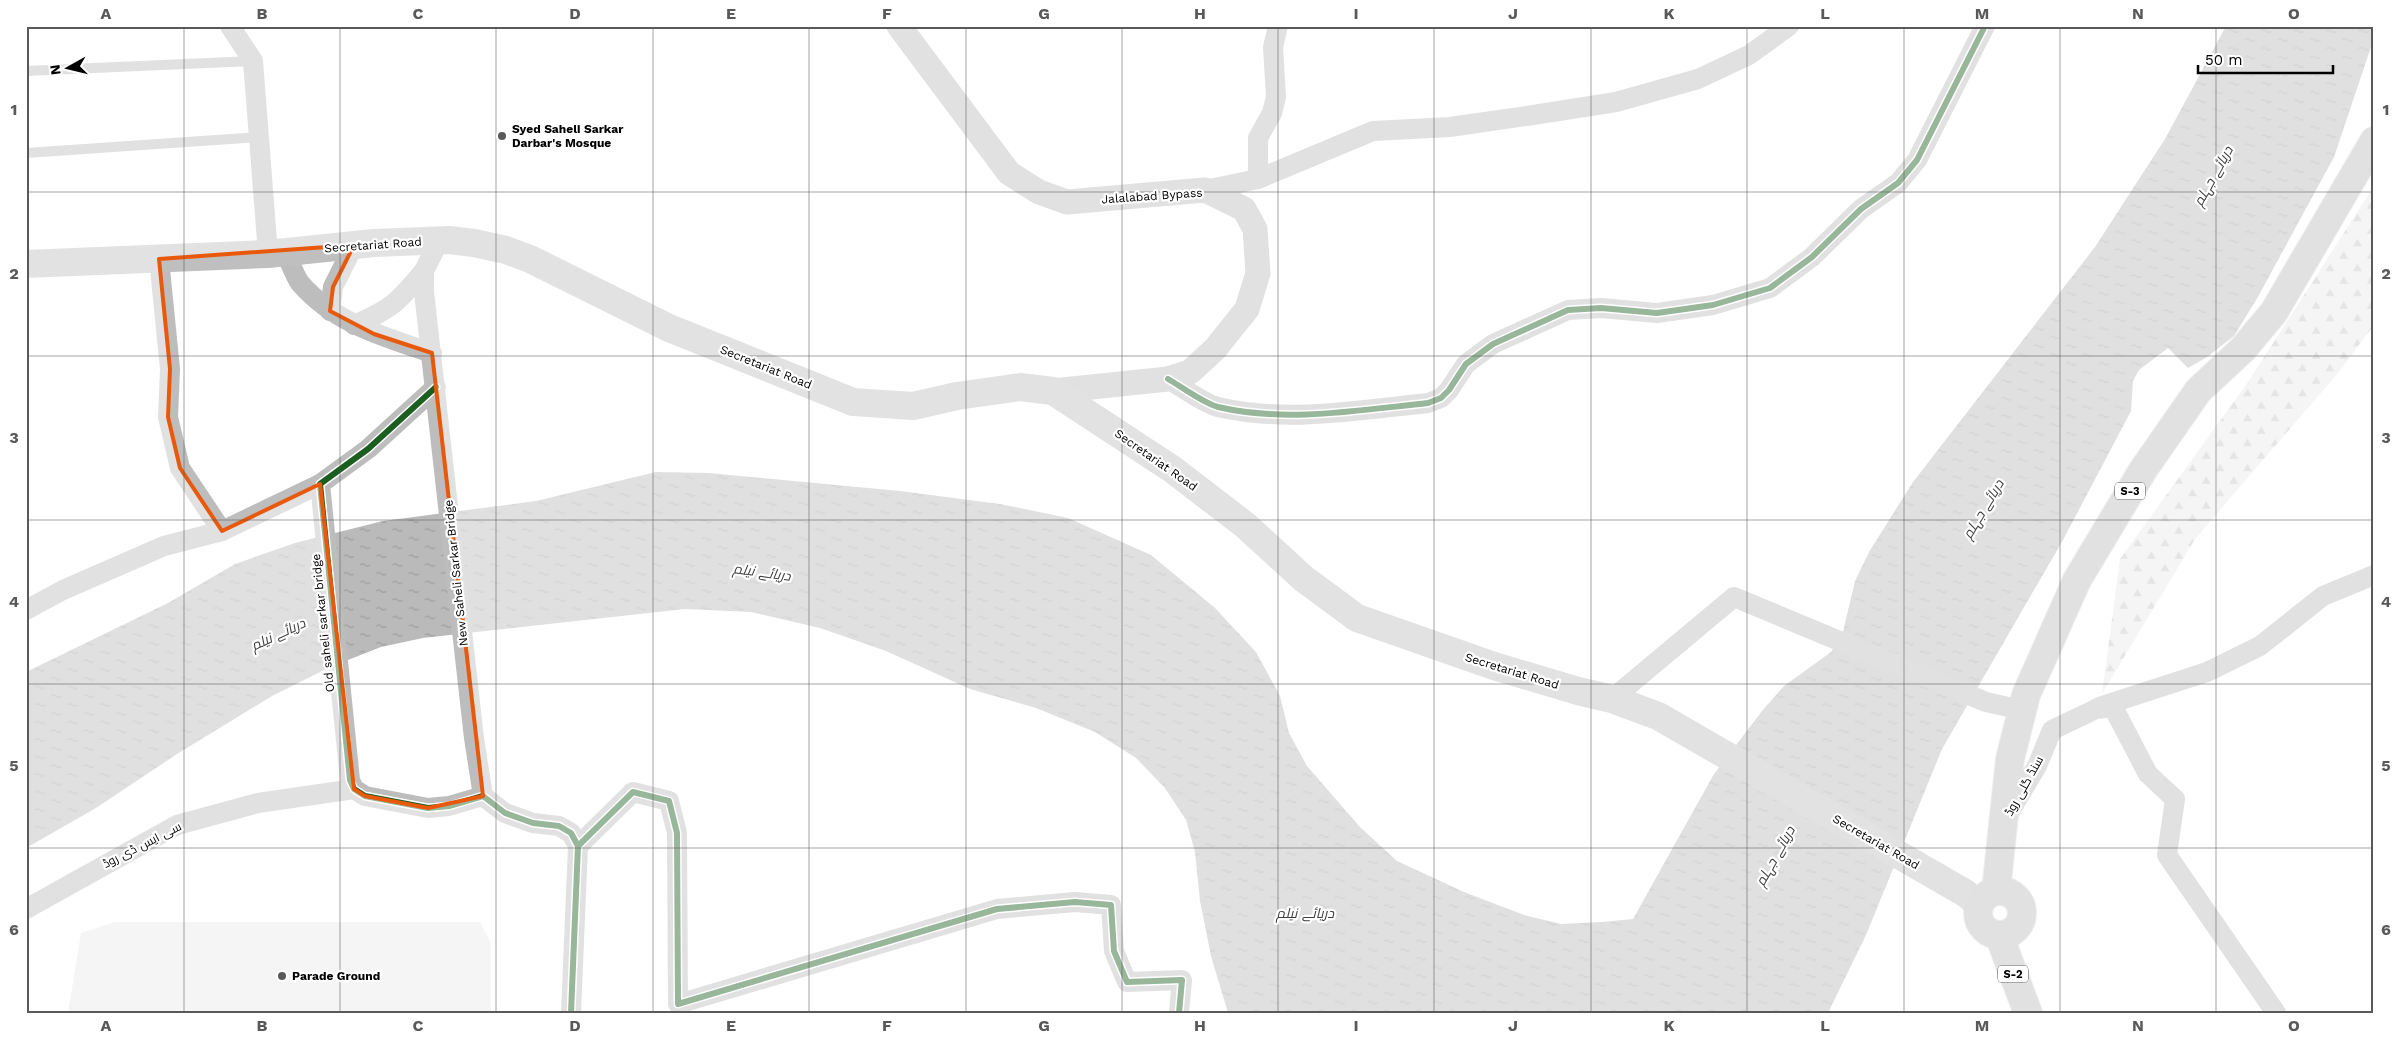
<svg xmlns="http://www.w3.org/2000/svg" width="2400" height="1039" viewBox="0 0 2400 1039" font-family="'Work Sans',Cairo,sans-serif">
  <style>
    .forest { fill: url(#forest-firs) }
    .pitch { fill: #e8e8e8 }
    .water { fill: url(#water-ripples) }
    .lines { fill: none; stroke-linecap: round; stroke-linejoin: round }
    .trunk-casing { stroke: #dbdbdb; stroke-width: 30 }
    .service { stroke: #bdbdbd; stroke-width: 10 }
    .minor { stroke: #bdbdbd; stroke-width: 20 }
    .tertiary { stroke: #bdbdbd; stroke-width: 25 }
    .secondary { stroke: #bfbfbf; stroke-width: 28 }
    .trunk { stroke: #bdbdbd; stroke-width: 28 }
    .cycleway-casing { stroke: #fff; stroke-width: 9 }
    .cycleway { stroke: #1b5e20; stroke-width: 6 }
    .marked { fill: none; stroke: #e8590c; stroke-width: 4; stroke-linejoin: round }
    .grid { fill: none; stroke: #595959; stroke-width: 1; stroke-opacity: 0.55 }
    .poi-dot { fill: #595959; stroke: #fff; stroke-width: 2 }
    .labels { text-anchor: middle; stroke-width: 4.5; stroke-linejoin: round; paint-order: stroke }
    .shield { fill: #fff; stroke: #4c4c4c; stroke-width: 1 }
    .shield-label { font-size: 11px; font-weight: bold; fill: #000 }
    .poi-label { font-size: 12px; font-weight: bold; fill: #000; stroke: #fff; text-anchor: start }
    .street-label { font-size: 12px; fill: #000; stroke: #fff }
    .water-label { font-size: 14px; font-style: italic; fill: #3e3e3e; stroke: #fff }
    .neatline { fill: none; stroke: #595959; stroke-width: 2 }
    .grid-label { font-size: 16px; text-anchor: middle; font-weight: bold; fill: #595959 }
  </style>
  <defs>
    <pattern id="forest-firs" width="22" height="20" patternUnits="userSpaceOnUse" patternTransform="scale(1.25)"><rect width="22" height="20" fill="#e8e8e8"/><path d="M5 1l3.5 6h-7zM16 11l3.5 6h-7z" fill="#c5c5c5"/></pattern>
    <pattern id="water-ripples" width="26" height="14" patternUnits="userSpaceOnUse" patternTransform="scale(1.25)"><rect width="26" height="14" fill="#bababa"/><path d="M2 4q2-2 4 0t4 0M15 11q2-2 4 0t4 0" fill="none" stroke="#9e9e9e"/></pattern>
  </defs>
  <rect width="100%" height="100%" fill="#fff"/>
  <!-- forest -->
  <path class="forest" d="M2374 186V325L2338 373 2195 539 2102 694 2120 559 2248 382Z"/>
  <!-- pitch -->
  <path class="pitch" d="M115 922H480L491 943V1013H68L81 933Z"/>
  <!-- water -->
  <path class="water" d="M2226 26H2374V38L2334 157 2259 295 2234 336 2207 357 2188 368 2168 348 2139 370 2133 381 2131 411 2063 540 1942 749 1866 935 1828 1013H1228L1211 956 1200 901 1195 852 1186 820 1165 788 1136 758 1095 732 1036 708 970 689 886 651 820 628 751 612 685 609 423 638 381 647 330 667 272 696 177 754 96 808 26 848V672L168 603 235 564 295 543 383 521 536 501 656 472 709 473 900 491 1000 504 1068 518 1151 555 1215 608 1256 652 1280 696 1289 733 1307 766 1360 827 1397 861 1464 892 1524 915 1561 924 1602 922 1633 919 1714 774 1762 711 1784 686 1831 652 1842 636 1855 581 1869 552 1913 482 2095 247 2165 139Z"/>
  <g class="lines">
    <!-- trunk casing -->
    <g class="trunk-casing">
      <g id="trunk">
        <circle cx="2000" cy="913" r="22"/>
        <path d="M1996 891 2010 759 2026 695 2077 580 2143 470 2198 391 2243 349 2274 312 2374 141"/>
        <path d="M1999 935 2028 1013"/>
      </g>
    </g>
    <!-- service -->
    <g class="service">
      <path d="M26 71 253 61"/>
      <path d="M26 153 259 137"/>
    </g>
    <!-- minor -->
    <g class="minor">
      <path d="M230 26 253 61 268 254"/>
      <path d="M1258 179V138L1272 113 1276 97 1273 47 1278 26"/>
      <path d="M1205 190 1258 179 1373 131 1450 127 1533 115 1616 102 1698 79 1749 55 1789 26"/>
      <path d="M439 241 424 271V292L474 738 483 796"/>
      <path d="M285 252C290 261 294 275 300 283 334 323 384 337 432 353"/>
      <path d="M159 259 170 369 168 417 180 468 222 531"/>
      <path d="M330 311 333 287 354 245"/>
      <path d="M354 325C392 309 398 302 424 271"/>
      <path d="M1168 379C1182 387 1203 403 1218 407 1286 423 1360 410 1428 403L1441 398 1449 390 1466 364 1493 344 1568 310 1601 308 1657 313 1713 305 1770 288 1812 257 1861 209 1898 183 1917 160 1985 26"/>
      <path d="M436 387 368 449 320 484 350 780 354 789 365 796 428 808 449 806 483 796 505 813 533 823 559 826 571 833 578 846 571 1013"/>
      <path d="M26 610 63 590 164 546 222 531 320 484"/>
      <path d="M1612 699 1734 597 1986 702 2022 710"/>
      <path d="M2099 707 2207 672 2260 646 2323 596 2374 575"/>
      <path d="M2006 818 2037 766 2052 730 2096 709 2113 707 2148 774 2175 799 2167 855 2276 1013"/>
      <path d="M578 846 633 792 669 801 677 833 678 1004 997 909 1075 902 1111 905 1114 951 1127 982 1182 980 1179 1013"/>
      <path d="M26 909 177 825 258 803 354 789"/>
    </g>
    <!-- tertiary -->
    <path class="tertiary" d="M899 26 1009 173 1039 192 1067 202 1205 190 1244 209 1255 229 1258 273 1247 309 1215 349 1190 372 1168 379 1053 391"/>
    <!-- secondary -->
    <path class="secondary" d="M26 264 268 254 374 243 449 240 474 243 506 250 530 259 669 328 853 402 913 406 957 396 1020 387 1053 391 1172 469 1245 525 1304 579 1357 618 1494 666 1578 691 1612 699 1658 716 1965 893 1979 904"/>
    <!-- trunk -->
    <use href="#trunk" class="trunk"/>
    <!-- cycleway casing -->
    <g class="cycleway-casing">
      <g id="cycleway">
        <path d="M1168 379C1182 387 1203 403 1218 407 1286 423 1360 410 1428 403L1441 398 1449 390 1466 364 1493 344 1568 310 1601 308 1657 313 1713 305 1770 288 1812 257 1861 209 1898 183 1917 160 1985 26"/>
        <path d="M436 387 368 449 320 484 350 780 354 789 365 796 428 808 449 806 483 796 505 813 533 823 559 826 571 833 578 846 571 1013"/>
        <path d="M578 846 633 792 669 801 677 833 678 1004 997 909 1075 902 1111 905 1114 951 1127 982 1182 980 1179 1013"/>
      </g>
    </g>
    <!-- cycleway -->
    <use href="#cycleway" class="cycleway"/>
  </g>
  <!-- marked area -->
  <path d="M0 0H2400V1039H0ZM354 245 333 287 330 311 374 334 432 353 483 796 428 808 365 796 354 789 320 484 222 531 180 468 168 417 170 369 159 259Z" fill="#fff" fill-opacity=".55" fill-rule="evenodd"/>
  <path class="marked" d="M354 245 333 287 330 311 374 334 432 353 483 796 428 808 365 796 354 789 320 484 222 531 180 468 168 417 170 369 159 259Z"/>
  <!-- grid -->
  <path class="grid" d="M184 26V1013M340 26V1013M496 26V1013M653 26V1013M809 26V1013M966 26V1013M1122 26V1013M1278 26V1013M1434 26V1013M1591 26V1013M1747 26V1013M1904 26V1013M2060 26V1013M2216 26V1013M26 192H2374M26 356H2374M26 520H2374M26 684H2374M26 848H2374"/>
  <!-- markers -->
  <g class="poi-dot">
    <circle cx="502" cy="136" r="5"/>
    <circle cx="282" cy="976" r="5"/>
  </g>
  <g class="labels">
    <!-- shield labels -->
    <g class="shield">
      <rect x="2115" y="482.5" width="30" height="17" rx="4"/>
      <rect x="1998" y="965.5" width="30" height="17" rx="4"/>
    </g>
    <g class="shield-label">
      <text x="2130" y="495">S-3</text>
      <text x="2013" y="978">S-2</text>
    </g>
    <!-- poi labels -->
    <g class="poi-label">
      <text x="512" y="133">Syed Saheli Sarkar<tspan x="512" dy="14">Darbar's Mosque</tspan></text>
      <text x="292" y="980">Parade Ground</text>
    </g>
    <!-- street labels -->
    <g class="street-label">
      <text transform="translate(1152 196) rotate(-4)" y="4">Jalalabad Bypass</text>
      <text transform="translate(373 245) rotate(-4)" y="4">Secretariat Road</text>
      <text transform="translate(766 367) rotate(22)" y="4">Secretariat Road</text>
      <text transform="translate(1156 460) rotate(35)" y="4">Secretariat Road</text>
      <text transform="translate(456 573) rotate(-96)" y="4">New Saheli Sarkar Bridge</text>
      <text transform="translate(323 623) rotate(-96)" y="4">Old saheli sarkar bridge</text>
      <text transform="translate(1512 671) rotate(17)" y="4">Secretariat Road</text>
      <text transform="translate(2024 786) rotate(-61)" y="4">سنڈ گلی روڈ</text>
      <text transform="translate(1876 842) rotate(30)" y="4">Secretariat Road</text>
      <text transform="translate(142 845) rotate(-27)" y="4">سی ایس ڈی روڈ</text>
    </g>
    <!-- water labels -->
    <g class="water-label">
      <text transform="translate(2213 176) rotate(-61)" y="5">دریائے جہلم</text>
      <text transform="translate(1983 509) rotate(-59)" y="5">دریائے جہلم</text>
      <text transform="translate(762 572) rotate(8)" y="5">دریائے نیلم</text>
      <text transform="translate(278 634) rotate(-25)" y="5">دریائے نیلم</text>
      <text transform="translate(1775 856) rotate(-61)" y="5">دریائے جہلم</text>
      <text x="1305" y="918">دریائے نیلم</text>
    </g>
  </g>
  <!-- border -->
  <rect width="2400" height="1039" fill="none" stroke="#ffffff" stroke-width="55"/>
  <!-- north arrow -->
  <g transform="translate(68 68) rotate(262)" stroke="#ffffff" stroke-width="4" paint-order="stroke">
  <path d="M0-4L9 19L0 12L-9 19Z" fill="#000000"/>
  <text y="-8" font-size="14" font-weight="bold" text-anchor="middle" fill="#000000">N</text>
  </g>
  <!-- scale -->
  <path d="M2198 65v8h135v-8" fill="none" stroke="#000000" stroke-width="2.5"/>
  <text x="2205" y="65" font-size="15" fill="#000000" stroke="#ffffff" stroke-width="4" paint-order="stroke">50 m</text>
  <rect x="28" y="28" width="2344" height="984" class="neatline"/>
  <g class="grid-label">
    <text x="106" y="19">A</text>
    <text x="262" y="19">B</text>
    <text x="418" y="19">C</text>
    <text x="575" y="19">D</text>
    <text x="731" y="19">E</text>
    <text x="887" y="19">F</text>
    <text x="1044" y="19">G</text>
    <text x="1200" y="19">H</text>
    <text x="1356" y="19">I</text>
    <text x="1513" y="19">J</text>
    <text x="1669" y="19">K</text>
    <text x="1825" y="19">L</text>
    <text x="1982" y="19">M</text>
    <text x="2138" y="19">N</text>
    <text x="2294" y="19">O</text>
    <text x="14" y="115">1</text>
    <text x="2386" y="115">1</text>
    <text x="14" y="279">2</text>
    <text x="2386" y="279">2</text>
    <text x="14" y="443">3</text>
    <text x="2386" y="443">3</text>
    <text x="14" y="607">4</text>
    <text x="2386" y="607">4</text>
    <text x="14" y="771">5</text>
    <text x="2386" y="771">5</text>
    <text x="14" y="935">6</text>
    <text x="2386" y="935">6</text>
    <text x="106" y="1031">A</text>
    <text x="262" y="1031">B</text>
    <text x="418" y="1031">C</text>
    <text x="575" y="1031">D</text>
    <text x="731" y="1031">E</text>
    <text x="887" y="1031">F</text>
    <text x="1044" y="1031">G</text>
    <text x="1200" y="1031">H</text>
    <text x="1356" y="1031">I</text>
    <text x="1513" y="1031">J</text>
    <text x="1669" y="1031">K</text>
    <text x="1825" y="1031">L</text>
    <text x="1982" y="1031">M</text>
    <text x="2138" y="1031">N</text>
    <text x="2294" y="1031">O</text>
  </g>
</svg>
